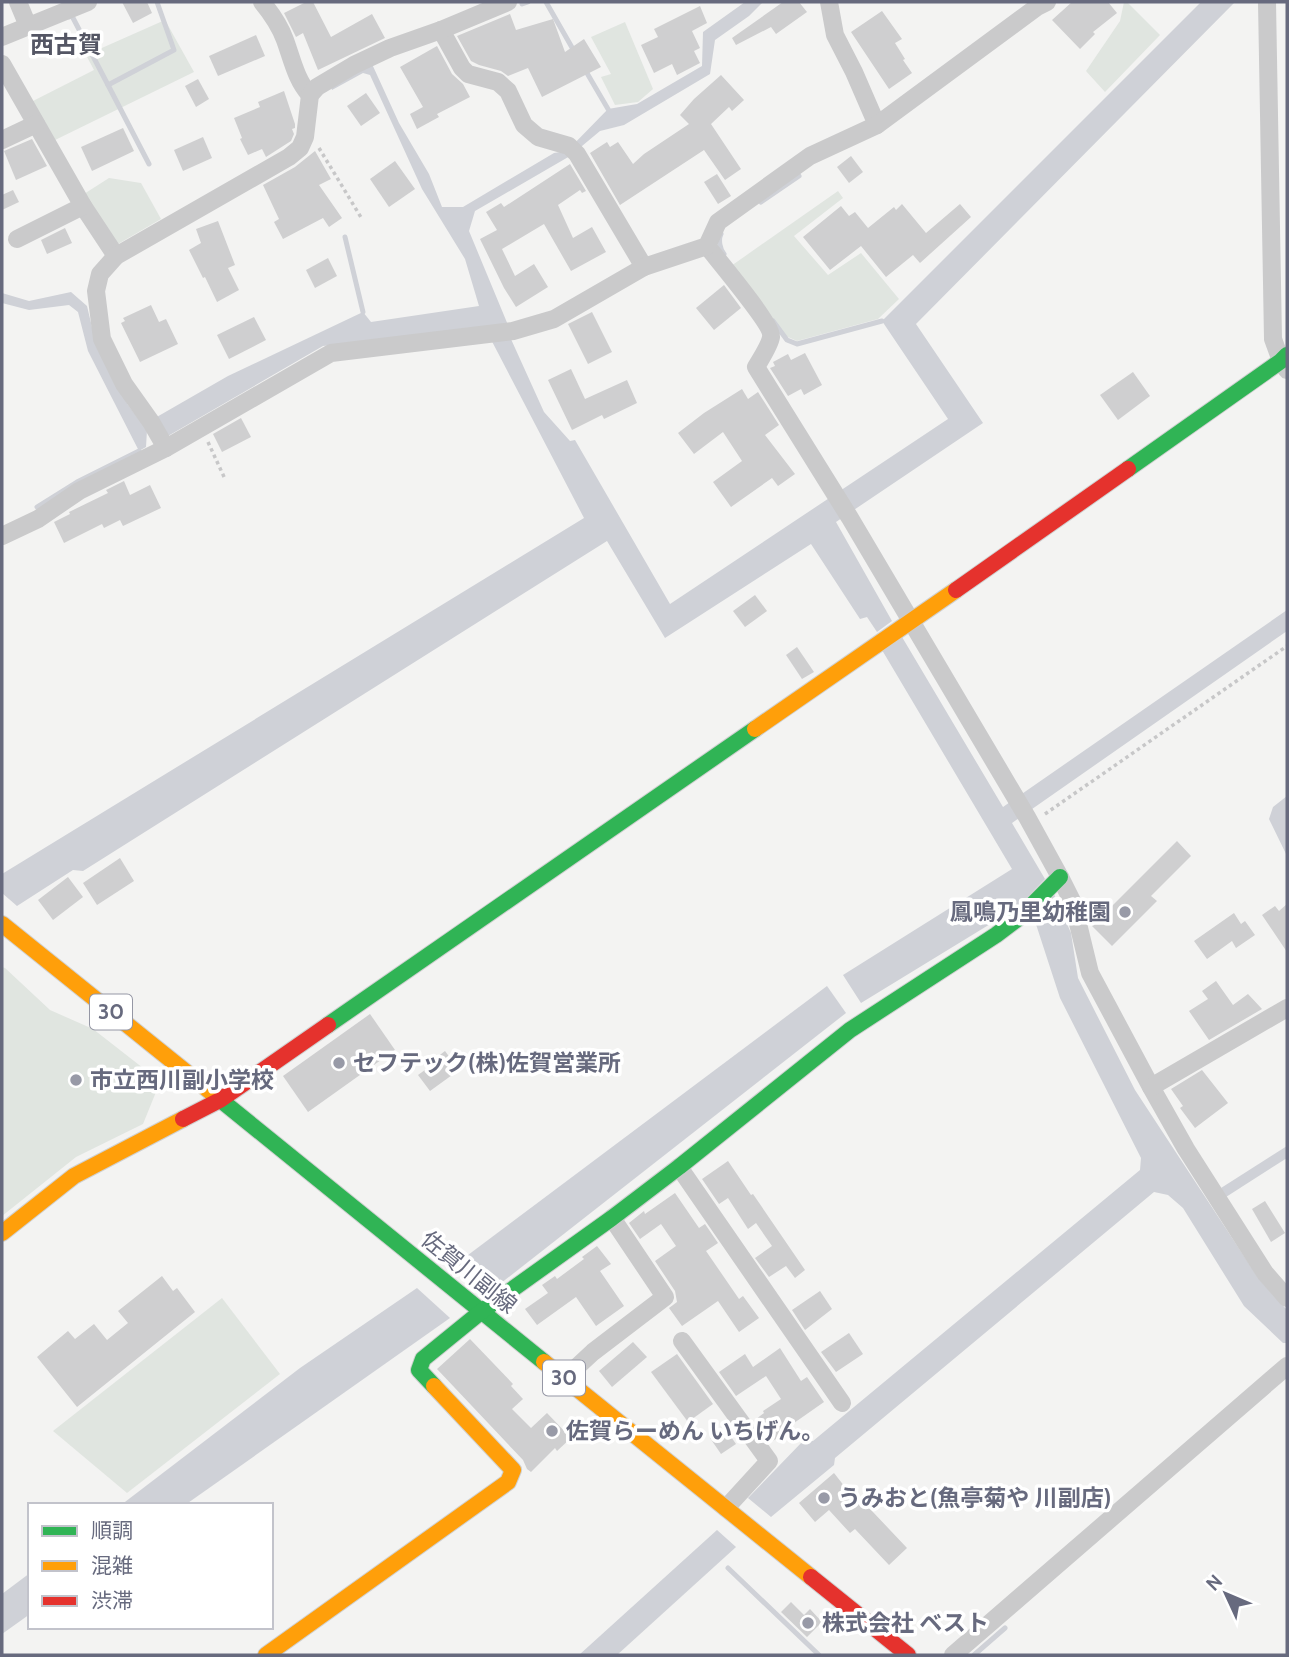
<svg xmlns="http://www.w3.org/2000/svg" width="1289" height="1657" viewBox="0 0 1289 1657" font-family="Cabin,'Noto Sans JP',sans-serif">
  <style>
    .green { fill: #e0e5e0 }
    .water { fill: #cfd1d7 }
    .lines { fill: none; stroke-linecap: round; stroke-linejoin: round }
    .stream { stroke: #cfd1d7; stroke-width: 5 }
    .building { fill: #cfcfd0 }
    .fast-casing { stroke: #d0d1d1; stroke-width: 18 }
    .slow-casing { stroke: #d0d1d1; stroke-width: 18 }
    .jam-casing { stroke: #d0d1d1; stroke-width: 18 }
    .path { stroke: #c7c7c8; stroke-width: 3.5; stroke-dasharray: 3.5 3.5; stroke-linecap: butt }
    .street { stroke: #cacacb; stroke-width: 18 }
    .fast { stroke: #30b455; stroke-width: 16 }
    .slow { stroke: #ff9f0a; stroke-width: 16 }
    .jam { stroke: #e5322d; stroke-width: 16 }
    .poi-dot { fill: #989aa7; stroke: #fff; stroke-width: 2.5 }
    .labels { text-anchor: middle; stroke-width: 7; stroke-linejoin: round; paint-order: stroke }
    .shield { fill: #fff; stroke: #9597a5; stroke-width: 2 }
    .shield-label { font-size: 21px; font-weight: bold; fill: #676a7e }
    .poi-label { font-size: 23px; font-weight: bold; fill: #676a7e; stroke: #fff; text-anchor: start }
    .street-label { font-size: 23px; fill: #676a7e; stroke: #fff }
    .neighbourhood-label { font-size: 24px; font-weight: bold; fill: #545664; stroke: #fff }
  </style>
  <rect width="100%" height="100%" fill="#f3f3f2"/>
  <!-- green -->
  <g class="green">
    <path d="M1124 2H1127L1160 35 1105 92 1086 71 1120 21Z"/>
    <path d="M165 20 194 72 51 142 31 102 94 70 86 55Z"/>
    <path d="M625 22 653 89 638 102 615 105 601 77 611 74 591 37Z"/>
    <path d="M109 178 141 183 161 219 118 244 84 194Z"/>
    <path d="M838 191 843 198 794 236 828 275 861 253 899 299 878 319 797 341 779 333 731 266Z"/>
    <path d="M2 967 5 968 50 1010 93 1029 143 1068 156 1092 143 1124 76 1157 2 1216Z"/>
    <path d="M222 1298 280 1374 127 1493 53 1431Z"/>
  </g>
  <!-- water -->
  <g class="water">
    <path d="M745 2H763L749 16 715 40 710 74 624 125 600 131 570 156 475 211 469 231 508 325 505 326 544 412 570 441 575 440 670 604 948 419 882 321 1201 2H1235L916 324 983 423 836 522 892 621 877 632 867 617 860 619 811 544 665 638 607 541 83 871 73 870 17 906 2 893V874L584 518 485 328 323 346 168 436 155 418 228 376 363 312 371 322 479 306 465 259 422 189 370 75 363 73 332 90 331 87 372 64 399 123 429 174 442 207H463L554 153 567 151 608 109 637 104 702 66 703 32Z"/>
    <path d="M71 292 87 306 96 344 128 405 147 430 146 447 139 451 88 351 78 312 69 305 29 310 2 303V293L29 301Z"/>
    <path d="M1287 610V631L1012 823 1045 879 1018 907 861 1003 843 975 1012 869 882 650 902 637 1003 807Z"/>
    <path d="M1287 796 1286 823 1287 825V856L1269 819 1273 807Z"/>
    <path d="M1053 892 1071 933 1078 978 1135 1090 1259 1279 1287 1310V1343H1283L1244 1306 1183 1208 1168 1195 1154 1192 835 1458 834 1465 771 1517 748 1498 803 1441H813L1140 1170 1141 1158 1060 998 1032 912Z"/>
    <path d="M827 986 846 1013 491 1291 456 1264Z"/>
    <path d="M1287 1146V1158L1226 1197 1221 1188Z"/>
    <path d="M417 1288 450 1318 185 1505H121L300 1368Z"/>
    <path d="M717 1530 736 1547 617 1655H579Z"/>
    <path d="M30 1573V1614L2 1634V1594Z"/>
  </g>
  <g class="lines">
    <!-- stream -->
    <g class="stream">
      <path d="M546 2 574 51"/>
      <path d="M522 4 528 2"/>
      <path d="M69 17 72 16 108 85 174 50 157 2"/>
      <path d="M584 68 608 109"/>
      <path d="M108 85 149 164"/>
      <path d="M761 202 799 176"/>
      <path d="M721 234C718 240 720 249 724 254"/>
      <path d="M345 237 363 312"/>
      <path d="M773 321 787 340 797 344 882 321"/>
      <path d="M37 507 77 482 139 451"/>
      <path d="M728 1568 819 1655"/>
      <path d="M974 1655 1005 1628"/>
    </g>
  </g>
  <!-- building -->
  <g class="building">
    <path d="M122 2H147L152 13 133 23Z"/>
    <path d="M306 2H313L331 37 372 14 385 38 318 70 303 33 296 37 284 13Z"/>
    <path d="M783 2H799L807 12 776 34 771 27 736 45 732 38Z"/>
    <path d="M1072 2H1108L1117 13 1093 32 1095 34 1080 49 1052 20Z"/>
    <path d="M700 6 707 23 692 31 700 48 694 51 700 63 677 75 672 64 654 73 641 45 658 37 654 29Z"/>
    <path d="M882 11 902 39 895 43 905 59 903 60 912 73 889 89 851 32Z"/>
    <path d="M510 14 516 30 553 19 565 52 584 39 601 67 542 97 528 68 508 76 501 71 479 65 471 61 457 36Z"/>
    <path d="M256 35 265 56 218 76 209 56Z"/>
    <path d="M437 46 452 74 463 84 470 97 437 114 439 117 417 129 410 114 423 107 400 67Z"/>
    <path d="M721 75 744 100 732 111 729 107 711 124 741 169 725 180 704 150 620 205 590 153 607 142 610 147 618 142 633 164 644 154 689 124 680 115 694 99Z"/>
    <path d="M198 79 209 99 196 107 185 86Z"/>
    <path d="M284 91 295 124V128L292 129 294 134 291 141 266 157 262 149 248 155 240 139 242 138 234 118 260 107 258 102Z"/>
    <path d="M366 93 380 113 361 126 347 106Z"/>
    <path d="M123 128 134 151 92 171 81 147Z"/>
    <path d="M203 137 212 158 183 171 174 150Z"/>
    <path d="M32 139 47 166 16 180 4 151Z"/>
    <path d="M315 151 331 179 319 185 342 218 329 227 323 218 283 239 274 222 279 219 263 185 295 167Z"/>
    <path d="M851 156 863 172 849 183 837 167Z"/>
    <path d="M395 161 415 189 389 207 370 179Z"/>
    <path d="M570 164 586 191 582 193 580 190 558 205 573 238 592 227 606 252 571 271 544 224 502 249 515 276 534 264 548 287 516 307 504 288 480 239 497 230 486 212 501 203 504 207Z"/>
    <path d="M717 174 731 196 718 204 704 182Z"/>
    <path d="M13 190 19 202 2 210V195Z"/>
    <path d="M902 204 926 233 960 204 971 217 920 263 913 255 886 277 861 246 830 270 803 237 841 206 849 216 855 212 868 228 894 207 896 210Z"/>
    <path d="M218 221 235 265 228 268 239 290 217 302 205 277 203 278 189 250 201 243 196 229Z"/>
    <path d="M65 228 72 243 47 254 41 240Z"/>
    <path d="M328 258 337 276 315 288 306 270Z"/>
    <path d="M724 285 741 308 714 330 696 308Z"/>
    <path d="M151 305 159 322 166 319 178 344 140 362 121 323 125 321 123 318Z"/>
    <path d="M592 312 612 352 588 364 568 324Z"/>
    <path d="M254 317 266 340 229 359 217 335Z"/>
    <path d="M805 353 822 385 804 395 801 389 788 396 770 368 775 366 773 362 788 354 791 360Z"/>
    <path d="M571 369 585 399 627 380 637 403 604 419 602 415 572 430 548 380Z"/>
    <path d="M1133 372 1150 396 1118 420 1100 395Z"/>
    <path d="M742 389 748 399 758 392 779 425 765 435 795 474 778 486 772 478 731 507 713 482 742 461 723 432 694 454 678 433 704 413Z"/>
    <path d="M241 418 251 437 222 452 213 434Z"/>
    <path d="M124 481 130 495 150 485 161 508 123 526 120 520 104 528 102 524 64 543 54 522 70 514 69 512 108 493 106 490Z"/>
    <path d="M755 595 767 611 745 627 733 611Z"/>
    <path d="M797 647 814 672 802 679 786 655Z"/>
    <path d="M1177 841 1191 856 1151 896 1157 901 1112 946 1092 926Z"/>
    <path d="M120 858 134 881 97 905 83 883Z"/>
    <path d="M68 877 83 897 53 920 38 900Z"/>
    <path d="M1287 904V952L1262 915 1275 906 1279 911Z"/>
    <path d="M1234 913 1241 924 1245 921 1255 935 1236 948 1232 941 1207 959 1194 941Z"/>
    <path d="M1216 981 1233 1005 1248 994 1262 1009 1209 1040 1189 1011 1208 999 1202 991Z"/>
    <path d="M370 1014 395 1050 308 1112 283 1076Z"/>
    <path d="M445 1051 459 1070 430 1091 418 1075 429 1067 427 1065Z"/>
    <path d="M1202 1070 1228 1103 1195 1128 1180 1108 1183 1106 1171 1089Z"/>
    <path d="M728 1161 751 1195 753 1194 805 1270 795 1278 786 1266 769 1277 755 1258 772 1246 756 1223 748 1229 728 1198 719 1204 702 1179Z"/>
    <path d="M675 1193 699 1228 705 1224 718 1243 706 1251 739 1299 743 1296 759 1318 739 1332 718 1301 682 1326 669 1308 677 1302 675 1291 655 1261 676 1246 661 1224 640 1239 629 1223 644 1211 645 1214Z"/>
    <path d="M1265 1201 1285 1233 1271 1242 1252 1209Z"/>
    <path d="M597 1246 611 1264 600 1271 624 1306 596 1326 576 1297 537 1325 525 1309 548 1293 542 1285 555 1276 557 1279 584 1259 582 1257Z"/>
    <path d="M162 1276 173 1291 177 1288 195 1312 77 1407 37 1357 68 1331 75 1339 94 1324 107 1340 128 1323 118 1311Z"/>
    <path d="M820 1291 832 1309 805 1330 792 1310Z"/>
    <path d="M849 1333 863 1354 836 1372 821 1352Z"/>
    <path d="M470 1339 513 1384 511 1386 523 1399 512 1409 531 1428 547 1413 571 1438 557 1451 555 1448 531 1472 527 1469 523 1460 437 1369Z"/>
    <path d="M633 1342 647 1357 612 1387 599 1371Z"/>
    <path d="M780 1348 801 1381 807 1377 824 1402 784 1430 786 1433 771 1442 756 1419 764 1413 763 1411 781 1399 766 1376 736 1396 719 1372 745 1354 753 1367Z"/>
    <path d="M677 1354 713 1404 688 1422 651 1372Z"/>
    <path d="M725 1428 736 1444 721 1454 710 1438Z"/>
    <path d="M834 1473 852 1496 855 1493 907 1548 889 1565 855 1529 850 1533 829 1510 815 1522 799 1503Z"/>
    <path d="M791 1602 804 1615 810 1609 822 1622 807 1637 781 1612Z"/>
  </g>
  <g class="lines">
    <!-- fast casing -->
    <g class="fast-casing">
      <g id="fast">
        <path d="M1128 469 1281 361 1287 355"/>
        <path d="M328 1025 755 729"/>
        <path d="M212 1093 544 1362"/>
        <path d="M434 1386 419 1370 423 1359 482 1311 612 1218 679 1167 850 1030 996 935 1020 917 1060 877"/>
      </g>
    </g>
    <!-- slow casing -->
    <g class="slow-casing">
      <g id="slow">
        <path d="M755 729 956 590"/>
        <path d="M2 924 212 1093"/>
        <path d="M2 1233 74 1176 183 1119"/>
        <path d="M544 1362 811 1577"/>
        <path d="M266 1655 508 1482 513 1470 434 1386"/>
      </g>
    </g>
    <!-- jam casing -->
    <g class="jam-casing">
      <g id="jam">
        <path d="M956 590 1128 469"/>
        <path d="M183 1119 220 1100 328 1025"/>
        <path d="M811 1577 908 1655"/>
      </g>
    </g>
    <!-- path -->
    <g class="path">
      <path d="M319 148 362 219"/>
      <path d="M208 442 225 479"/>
      <path d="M1045 814 1287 646"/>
    </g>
    <!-- street -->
    <g class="street">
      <path d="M18 2 28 26"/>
      <path d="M262 2C271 13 280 26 285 40 292 59 296 80 310 95"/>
      <path d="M829 2 835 35 854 72 877 125"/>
      <path d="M1267 2 1273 339 1281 361 1287 370"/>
      <path d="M441 30 462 68 468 74 498 82 508 91 524 125 538 137 569 146 577 154 644 267"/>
      <path d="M2 37 88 2"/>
      <path d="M2 64 83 206 116 256"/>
      <path d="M2 140 36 124"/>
      <path d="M17 239 83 206"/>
      <path d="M707 246C717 259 773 325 771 337 770 345 760 360 756 367L850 518 1027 817 1060 877 1073 903 1090 973 1151 1087 1186 1149 1265 1273 1287 1298"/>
      <path d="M166 448 151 422 124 384 102 339 96 291 100 274 116 256 289 157 300 148 305 137 310 95 317 87 354 65 390 48 441 30 508 2"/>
      <path d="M2 536 38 519 79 491 166 448 331 353 513 331 554 319 644 267 707 246 718 222 810 156 877 125 1037 7 1047 2"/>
      <path d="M1151 1087 1287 1008"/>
      <path d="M679 1167 842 1403"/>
      <path d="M682 1341 769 1461 726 1508"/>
      <path d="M565 1378 593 1352 665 1297 612 1218"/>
      <path d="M953 1655 1287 1366"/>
    </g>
    <!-- fast -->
    <use href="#fast" class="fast"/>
    <!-- slow -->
    <use href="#slow" class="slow"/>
    <!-- jam -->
    <use href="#jam" class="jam"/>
  </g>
  <!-- markers -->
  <g class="poi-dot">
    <circle cx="1125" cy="912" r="7"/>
    <circle cx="339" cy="1063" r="7"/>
    <circle cx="76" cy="1080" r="7"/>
    <circle cx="552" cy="1431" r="7"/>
    <circle cx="824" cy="1498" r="7"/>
    <circle cx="808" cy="1623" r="7"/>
  </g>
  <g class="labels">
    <!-- shield labels -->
    <g class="shield">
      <rect x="90" y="994.5" width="42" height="35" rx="5"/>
      <rect x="543" y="1360.5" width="42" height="35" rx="5"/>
    </g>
    <g class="shield-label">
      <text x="111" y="1019">30</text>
      <text x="564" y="1385">30</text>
    </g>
    <!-- poi labels -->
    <g class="poi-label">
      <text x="1111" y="920" text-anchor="end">鳳鳴乃里幼稚園</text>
      <text x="353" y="1071">セフテック(株)佐賀営業所</text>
      <text x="90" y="1088">市立西川副小学校</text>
      <text x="566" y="1439">佐賀らーめん いちげん。</text>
      <text x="838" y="1506">うみおと(魚亭菊や 川副店)</text>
      <text x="822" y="1631">株式会社 ベスト</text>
    </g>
    <!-- street labels -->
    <g class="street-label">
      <text transform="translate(469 1272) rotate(39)" y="8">佐賀川副線</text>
    </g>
    <!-- neighbourhood labels -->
    <g class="neighbourhood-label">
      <text x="66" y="53">西古賀</text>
    </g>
  </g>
  <!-- border -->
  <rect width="1289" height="1657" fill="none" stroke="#676a7e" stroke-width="7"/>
  <!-- legend -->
  <rect x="28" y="1503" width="245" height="126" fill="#ffffff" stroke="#c2c3cb" stroke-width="2"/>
  <rect x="42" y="1526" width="35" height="10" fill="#30b455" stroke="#c2c3cb" stroke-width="2"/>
  <text x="91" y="1538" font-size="21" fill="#676a7e">順調</text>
  <rect x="42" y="1561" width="35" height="10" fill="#ff9f0a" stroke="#c2c3cb" stroke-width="2"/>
  <text x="91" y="1573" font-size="21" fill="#676a7e">混雑</text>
  <rect x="42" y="1596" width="35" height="10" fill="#e5322d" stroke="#c2c3cb" stroke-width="2"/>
  <text x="91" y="1608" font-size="21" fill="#676a7e">渋滞</text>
  <!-- north arrow -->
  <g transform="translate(1226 1594) rotate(314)" stroke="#ffffff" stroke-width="5" paint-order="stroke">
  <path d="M0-5L12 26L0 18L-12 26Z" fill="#676a7e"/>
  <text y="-10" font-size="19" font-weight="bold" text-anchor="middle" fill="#676a7e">N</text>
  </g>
</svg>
